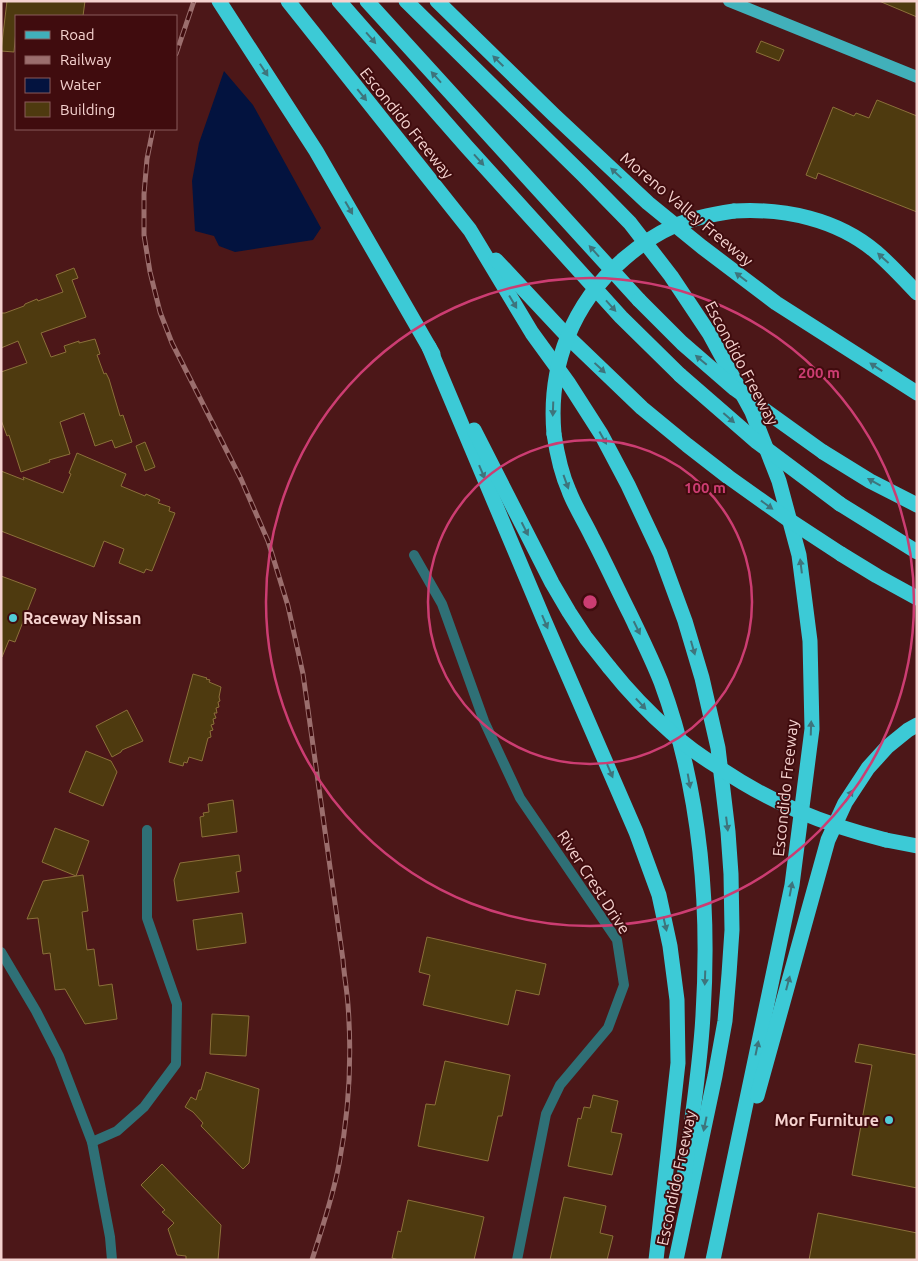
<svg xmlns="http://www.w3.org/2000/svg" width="918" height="1261" viewBox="0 0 918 1261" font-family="Ubuntu,sans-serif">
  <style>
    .water { fill: #03133f }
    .building { fill: #4e3a0f; stroke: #8b703a }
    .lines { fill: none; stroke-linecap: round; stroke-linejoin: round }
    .minor { stroke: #2f7076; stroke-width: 10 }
    .major { stroke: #41b0ba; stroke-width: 12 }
    .highway { stroke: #3ccad6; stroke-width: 15 }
    .rail-casing { stroke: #9b6e6d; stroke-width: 5 }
    .rail { stroke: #400c0e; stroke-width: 3; stroke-dasharray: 9; stroke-linecap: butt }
    .highway-bridge { stroke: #3ccad6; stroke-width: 15 }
    .oneway { fill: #3e747c }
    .ring { fill: none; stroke: #cc3d72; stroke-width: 2.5 }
    .poi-dot { fill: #52ccd6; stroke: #400c0e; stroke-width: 2 }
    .labels { text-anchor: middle; stroke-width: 4; stroke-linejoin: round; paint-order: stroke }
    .street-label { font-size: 16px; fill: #f5d2cf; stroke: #400c0e }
    .poi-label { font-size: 16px; font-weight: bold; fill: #f5d2cf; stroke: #400c0e; text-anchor: start }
    .centre { fill: #cc3d72; stroke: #400c0e; stroke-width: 2.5 }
    .ring-label { font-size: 15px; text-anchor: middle; font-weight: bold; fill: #cc3d72; stroke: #400c0e; stroke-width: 4; stroke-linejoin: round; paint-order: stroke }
  </style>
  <rect width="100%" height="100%" fill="#4c1718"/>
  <!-- water -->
  <path class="water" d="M224 71 253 105 321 228 313 240 235 252 219 246 214 236 195 231 192 181 199 143Z"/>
  <!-- building -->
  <g class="building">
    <path d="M7 1H85L83 16H16V30L14 52 1 51Z"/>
    <path d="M879 1H917V17Z"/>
    <path d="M761 41 784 50 779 61 756 52Z"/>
    <path d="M877 100 917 116V212L818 173 816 179 806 175 833 107 854 116 856 113 869 118Z"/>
    <path d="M74 268 78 278 72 280 86 317 41 333 51 357 66 352 64 346 79 341V343L95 339 100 354 97 355 104 374 106 373 109 379 120 416 123 415 132 442 115 448 112 440 95 446 84 413 60 422 70 454 49 460 50 462 21 472 9 435 7 436 1 420V372L27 363 18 341 1 348V313H5L24 306 25 304 37 299 38 301 63 292 56 275Z"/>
    <path d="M145 442 155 467 145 471 136 446Z"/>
    <path d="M77 453 126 474 121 486 145 496 146 494 160 500 158 503 170 507 169 511 175 513 152 571 146 569 144 573 119 563 124 549 104 541 94 567 1 531V471L24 480 23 477 63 493 71 474 69 473Z"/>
    <path d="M1 576 36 589 15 642 9 640 2 657Z"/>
    <path d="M193 674 207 678 206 679 210 680 209 682 221 687 219 697 220 701 218 702 219 707 216 708 217 713H214L216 718 213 719 214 724 211 725 213 730 210 731 211 737 208 738 202 761 189 757 187 763 184 762 183 766 169 762Z"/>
    <path d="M127 710 143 741 122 750 121 752 112 757 96 726Z"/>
    <path d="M86 751 111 761 117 772 103 806 69 792Z"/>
    <path d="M233 800 237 832 202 837 200 817 204 816 203 813 209 812 208 804Z"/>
    <path d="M55 828 89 841 76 876 42 862Z"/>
    <path d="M239 855 241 871 236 872 239 892 177 901 174 880 180 863Z"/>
    <path d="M83 875 88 911 82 912 87 950 94 949 99 986 112 984 117 1019 85 1024 65 989 55 990 50 953 43 954 38 918 27 919 43 881Z"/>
    <path d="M242 913 246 943 197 950 193 920Z"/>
    <path d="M427 937 546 964 539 995 516 990 508 1025 423 1005 430 975 419 972Z"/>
    <path d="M212 1014 249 1016 246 1056 210 1054Z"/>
    <path d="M859 1044 917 1055V1188L852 1175 872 1065 855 1062Z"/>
    <path d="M445 1061 510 1075 502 1116H498L488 1161 418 1146 426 1104 435 1105Z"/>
    <path d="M206 1072 259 1089 249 1163 243 1169 201 1126 203 1123 193 1112 185 1107 191 1097 196 1100 199 1090H201Z"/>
    <path d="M593 1095 618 1101 611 1132 622 1134 612 1175 568 1166 578 1118 581 1119 584 1107 590 1108Z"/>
    <path d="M162 1164 221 1225 218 1260H186V1256L177 1255 168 1229 174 1223 162 1212 165 1210 141 1185Z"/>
    <path d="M564 1197 606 1206 600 1233 613 1236 607 1260H550Z"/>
    <path d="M408 1200 484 1217 474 1260H399L392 1258 398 1231 401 1232Z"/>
    <path d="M818 1213 917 1233V1260H809Z"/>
  </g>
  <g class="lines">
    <!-- minor -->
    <g class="minor">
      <path d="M414 555 442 604 484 721 520 798 617 940 624 985 608 1028 560 1085 546 1114 517 1260"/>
      <path d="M1 952 36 1011 59 1056 92 1142 110 1237 112 1260"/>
      <path d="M92 1142 117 1131 144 1107 176 1064 177 1004 147 918V830"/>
    </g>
    <!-- major -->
    <path class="major" d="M729 1 917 77"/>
    <!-- highway -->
    <g class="highway">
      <path d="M219 1 316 151 433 354"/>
      <path d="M288 1 470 230 532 333 569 384 601 434 628 485 660 553 685 621 702 678 718 748 728 832 731 874 732 930 729 974 725 1021 715 1076 676 1260"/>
      <path d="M339 1 467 147 621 317 680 375"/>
      <path d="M367 1 639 300"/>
      <path d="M406 1 583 175 630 223 671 276 709 333 752 412 779 481 799 555 810 641 812 729 792 885 713 1260"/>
      <path d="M437 1 554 115 648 203 702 247 776 303 917 393"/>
      <path d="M734 211C784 208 837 219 876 252 891 265 904 279 917 293"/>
      <path d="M496 260 569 338 642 408 687 445 727 476"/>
      <path d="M429 347 544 620 636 832 659 895 670 946 677 1000 678 1063 656 1260"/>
      <path d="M474 430 552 583 569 612 586 638 609 667"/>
      <path d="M554 434C557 454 561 473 569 491 575 507 585 522 592 537 605 562 617 588 630 614 641 637 652 659 661 682 700 788 710 903 703 1015 700 1072 690 1129 683 1186"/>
      <path d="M823 452 870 481 917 505"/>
      <path d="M840 504 917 552"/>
      <path d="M841 554 877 576 917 598"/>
      <path d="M886 840 917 846"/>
      <path d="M757 1096 828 840 845 803 868 768 887 747 908 730 917 725"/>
    </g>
    <!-- rail casing -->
    <g class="rail-casing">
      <g id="rail">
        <path d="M176 54 194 1"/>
        <path d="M153 129 147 159 144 194V235L150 272 160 312 172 343 241 479 268 541 288 606 303 674 343 960C344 975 347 990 348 1005 352 1058 349 1112 339 1164 333 1197 322 1228 312 1260"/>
      </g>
    </g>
    <!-- rail -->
    <use href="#rail" class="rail"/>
    <!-- highway-bridge -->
    <g class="highway-bridge">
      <path d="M639 300 682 343 735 389 823 452"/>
      <path d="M680 375 757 442 840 504"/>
      <path d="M554 434C548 366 572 303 625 258 639 246 654 235 672 227 692 218 713 214 734 211"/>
      <path d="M727 476 786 518 841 554"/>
      <path d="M609 667C628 691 649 713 672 733 686 746 702 757 718 767 773 804 823 824 886 840"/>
    </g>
  </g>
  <!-- one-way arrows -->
  <defs><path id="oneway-solid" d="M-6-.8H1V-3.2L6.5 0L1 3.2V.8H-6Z" transform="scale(1.25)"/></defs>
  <g class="oneway">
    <use href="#oneway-solid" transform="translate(371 38) rotate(49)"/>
    <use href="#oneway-solid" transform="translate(498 61) rotate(-136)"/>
    <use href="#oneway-solid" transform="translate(264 70) rotate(57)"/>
    <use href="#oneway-solid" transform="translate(436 77) rotate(-132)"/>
    <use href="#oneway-solid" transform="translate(362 95) rotate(51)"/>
    <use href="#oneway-solid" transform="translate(479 160) rotate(48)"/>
    <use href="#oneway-solid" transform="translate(616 173) rotate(-137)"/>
    <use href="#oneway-solid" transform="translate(349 208) rotate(60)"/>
    <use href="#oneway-solid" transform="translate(594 251) rotate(-132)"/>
    <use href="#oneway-solid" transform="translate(883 258) rotate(-138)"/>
    <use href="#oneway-solid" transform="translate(741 277) rotate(-143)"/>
    <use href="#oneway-solid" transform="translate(513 302) rotate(59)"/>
    <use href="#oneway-solid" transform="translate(611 306) rotate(48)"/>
    <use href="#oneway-solid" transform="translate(701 360) rotate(-140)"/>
    <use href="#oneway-solid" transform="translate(876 367) rotate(-147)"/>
    <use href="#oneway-solid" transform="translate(600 368) rotate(43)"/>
    <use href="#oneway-solid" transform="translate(553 409) rotate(92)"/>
    <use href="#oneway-solid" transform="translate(729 418) rotate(41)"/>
    <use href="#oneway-solid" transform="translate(603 438) rotate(61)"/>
    <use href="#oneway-solid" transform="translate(482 472) rotate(67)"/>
    <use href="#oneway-solid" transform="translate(566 482) rotate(70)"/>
    <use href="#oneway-solid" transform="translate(874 482) rotate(-151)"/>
    <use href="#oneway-solid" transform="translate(767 505) rotate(36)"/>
    <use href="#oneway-solid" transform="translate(525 529) rotate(63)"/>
    <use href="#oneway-solid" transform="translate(801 566) rotate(-97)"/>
    <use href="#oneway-solid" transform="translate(545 622) rotate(67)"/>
    <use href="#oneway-solid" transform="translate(637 628) rotate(64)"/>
    <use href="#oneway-solid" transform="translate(693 648) rotate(74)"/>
    <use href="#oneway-solid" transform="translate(641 704) rotate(47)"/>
    <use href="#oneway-solid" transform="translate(811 728) rotate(-88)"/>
    <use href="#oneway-solid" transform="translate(610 771) rotate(67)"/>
    <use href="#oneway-solid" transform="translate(689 781) rotate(80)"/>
    <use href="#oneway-solid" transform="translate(849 796) rotate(-57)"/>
    <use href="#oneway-solid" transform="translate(727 824) rotate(83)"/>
    <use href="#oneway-solid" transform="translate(791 889) rotate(-79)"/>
    <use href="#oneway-solid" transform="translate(665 924) rotate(77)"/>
    <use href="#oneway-solid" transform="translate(705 978) rotate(92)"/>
    <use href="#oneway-solid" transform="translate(788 983) rotate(-75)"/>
    <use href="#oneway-solid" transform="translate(757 1048) rotate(-78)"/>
    <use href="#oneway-solid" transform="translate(705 1124) rotate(102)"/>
  </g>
  <!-- distance rings -->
  <g class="ring">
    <circle cx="590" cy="602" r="162"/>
    <circle cx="590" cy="602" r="324"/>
  </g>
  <!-- markers -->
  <g class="poi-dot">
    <circle cx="13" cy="618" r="5"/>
    <circle cx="889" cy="1120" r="5"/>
  </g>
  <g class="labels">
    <!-- street labels -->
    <g class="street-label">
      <text transform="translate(407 123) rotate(51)" y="6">Escondido Freeway</text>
      <text transform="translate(687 209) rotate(40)" y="6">Moreno Valley Freeway</text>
      <text transform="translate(742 363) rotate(62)" y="6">Escondido Freeway</text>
      <text transform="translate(785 788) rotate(-84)" y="6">Escondido Freeway</text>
      <text transform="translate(594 882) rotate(57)" y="6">River Crest Drive</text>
      <text transform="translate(676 1178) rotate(-78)" y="6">Escondido Freeway</text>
    </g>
    <!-- poi labels -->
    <g class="poi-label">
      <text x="23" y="624">Raceway Nissan</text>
      <text x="879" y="1126" text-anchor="end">Mor Furniture</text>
    </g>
  </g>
  <circle cx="590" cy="602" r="8" class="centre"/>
  <g class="ring-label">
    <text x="819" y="378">200 m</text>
    <text x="705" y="493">100 m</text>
  </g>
  <!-- border -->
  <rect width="918" height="1261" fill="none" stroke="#f5d2cf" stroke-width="5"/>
  <!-- legend -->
  <rect x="15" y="15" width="162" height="115" fill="#400c0e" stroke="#885b5b"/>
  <rect x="25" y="31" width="25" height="8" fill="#41b0ba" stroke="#885b5b"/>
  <text x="60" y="40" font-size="15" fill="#f5d2cf">Road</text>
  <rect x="25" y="56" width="25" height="8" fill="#9b6e6d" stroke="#885b5b"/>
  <text x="60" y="65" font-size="15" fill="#f5d2cf">Railway</text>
  <rect x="25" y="78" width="25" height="15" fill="#03133f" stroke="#885b5b"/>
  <text x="60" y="90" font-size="15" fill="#f5d2cf">Water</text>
  <rect x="25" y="102" width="25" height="15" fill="#4e3a0f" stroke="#885b5b"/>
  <text x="60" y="115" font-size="15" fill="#f5d2cf">Building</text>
</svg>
